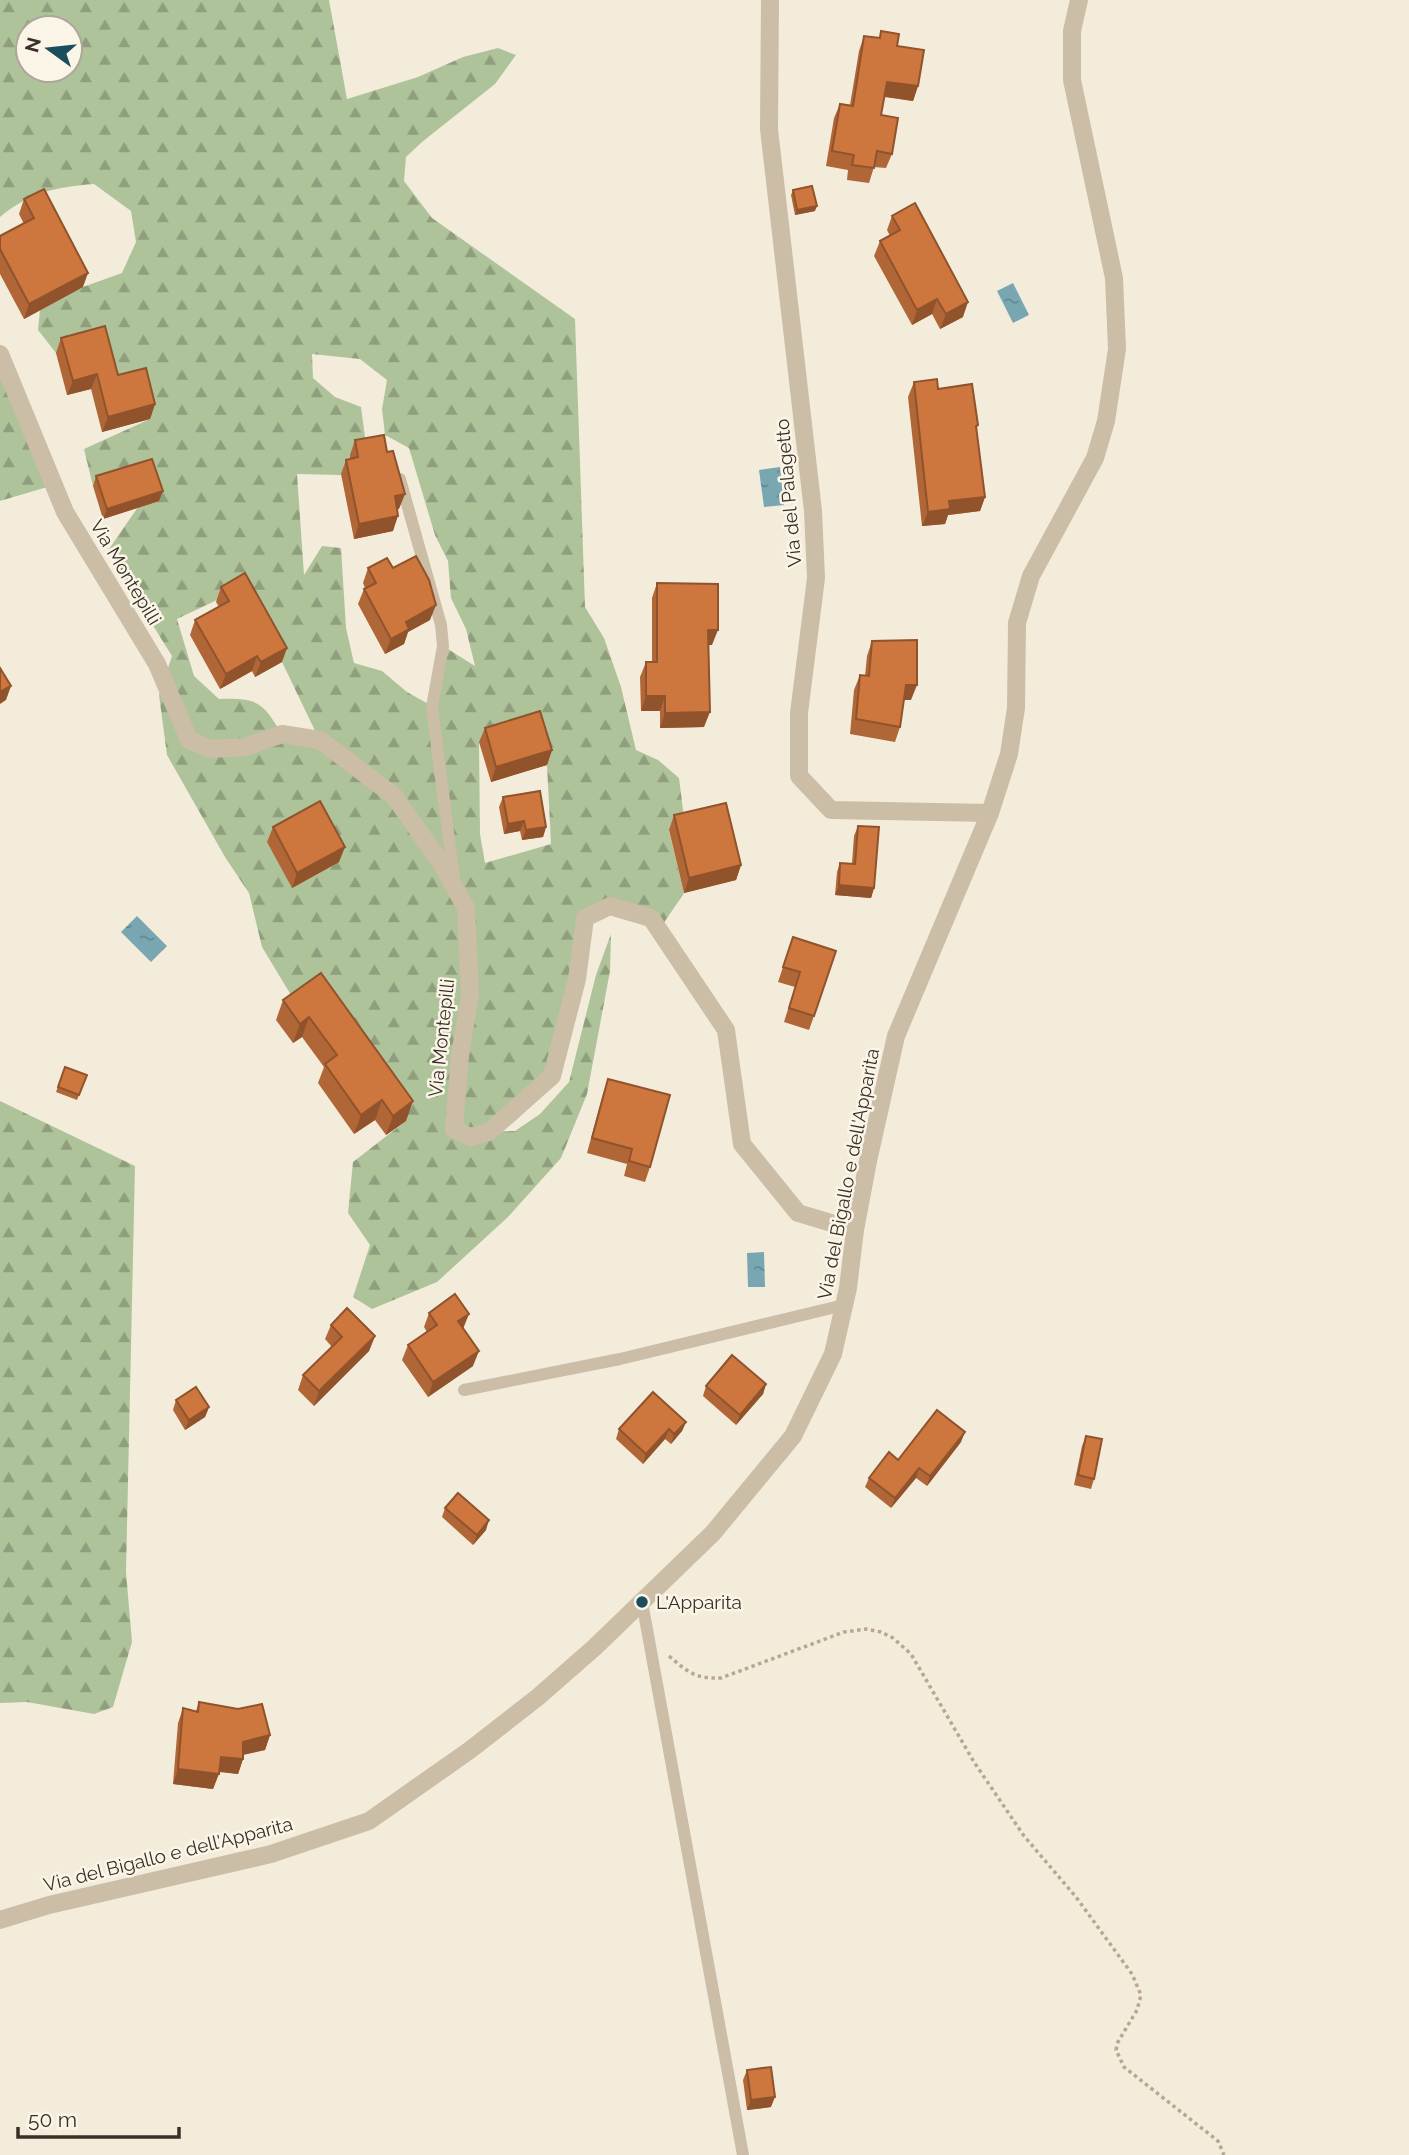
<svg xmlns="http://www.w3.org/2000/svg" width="1409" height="2155" viewBox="0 0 1409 2155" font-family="Raleway,sans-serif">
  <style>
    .forest { fill: url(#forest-firs); fill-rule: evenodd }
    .water { fill: url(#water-ripples) }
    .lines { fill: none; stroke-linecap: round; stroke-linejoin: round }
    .path { stroke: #b8a790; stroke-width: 3.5; stroke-dasharray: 3.5 3.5; stroke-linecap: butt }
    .lane { stroke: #ccbda6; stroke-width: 12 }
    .street { stroke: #ccbda6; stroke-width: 18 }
    .wall { fill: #b06636 }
    .shaded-wall { fill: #90532c }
    .building { fill: #cd773f; stroke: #90532c; stroke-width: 2 }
    .poi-dot { fill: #1a4e5c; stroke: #fbf5e8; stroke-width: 2.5 }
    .labels { text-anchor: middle; stroke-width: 5; stroke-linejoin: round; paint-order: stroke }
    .street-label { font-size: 19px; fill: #382f27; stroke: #fbf5e8 }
    .poi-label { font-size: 19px; fill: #382f27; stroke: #fbf5e8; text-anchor: start }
  </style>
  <defs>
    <pattern id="forest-firs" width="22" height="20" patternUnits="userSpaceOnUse" patternTransform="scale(1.75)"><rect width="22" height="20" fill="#afc39a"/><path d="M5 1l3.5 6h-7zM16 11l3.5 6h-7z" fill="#8f9f7e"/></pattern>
    <pattern id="water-ripples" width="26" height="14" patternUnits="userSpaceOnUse" patternTransform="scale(1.75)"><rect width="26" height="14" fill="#78a7b2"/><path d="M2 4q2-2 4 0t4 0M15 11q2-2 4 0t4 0" fill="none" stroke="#638891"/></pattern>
  </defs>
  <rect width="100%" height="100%" fill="#f3ecdb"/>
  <!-- forest -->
  <g class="forest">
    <path d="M0 0H329L347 99 418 77 463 57 498 48 516 55 495 84 422 142 406 157 404 181 432 218 575 319 585 607 604 638 621 687 636 750 658 760 679 778 685 826 669 831 684 893 659 930 610 906 585 918 552 1076 490 1132 515 1131 540 1114 569 1082 596 975 611 934 610 971 587 1094 561 1158 508 1217 437 1282 372 1309 353 1297 370 1245 348 1213 353 1162 406 1121 297 1005 262 947 249 893 225 857 167 755 159 695 172 656 107 552 138 507 159 500 93 486 84 449 150 419 141 383 112 390 56 353 38 330 40 310 83 287 122 273 136 242 131 211 94 184C56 187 30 192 0 217ZM28 28H70V70H28ZM312 354 360 359 387 380 382 409 385 435 409 448 435 535 448 561 451 598 466 629 475 666 443 646 432 706 407 692 382 671 354 663 346 628 341 548 322 546 304 575 297 474 341 475 353 472 367 452 361 407 335 397 313 378ZM240 589 282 662 319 739 282 734C262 702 259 698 219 699L194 676 177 619ZM535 726 547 765 551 844 485 863 480 834 479 743Z"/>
    <path d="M0 354 54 485 0 501Z"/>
    <path d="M0 1101 135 1166 126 1572 132 1642 113 1707 94 1714 27 1702 0 1703Z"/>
  </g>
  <!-- water -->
  <g class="water">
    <path d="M1013 283 1029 315 1013 323 997 291Z"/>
    <path d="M780 467 784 505 764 507 759 470Z"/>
    <path d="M137 916 167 946 151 962 121 932Z"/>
    <path d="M764 1252 765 1287H748L747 1253Z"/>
  </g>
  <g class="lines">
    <!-- path -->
    <path class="path" d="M669 1656C688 1672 695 1679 721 1678L844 1632 866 1629 881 1632 893 1638 911 1654 974 1762 1024 1836 1076 1897 1132 1974 1141 1995 1137 2010 1118 2042 1116 2050 1124 2067 1218 2141 1224 2155"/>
    <!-- lane -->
    <g class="lane">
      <path d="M400 479 441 625 443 646 432 707 454 879"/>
      <path d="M464 1390 620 1359 844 1305"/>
      <path d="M642 1602 743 2155"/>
    </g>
    <!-- street -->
    <g class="street">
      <path d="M770 0 769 129 813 511 816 578 799 713V776L831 810 990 813"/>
      <path d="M0 354 65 512 157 664 189 740 210 749 245 747 282 734 320 740 394 796 441 863 466 908 470 995 460 1055 454 1129 470 1137 489 1132 552 1076 577 979 585 918 610 906 651 918 726 1030 742 1144 798 1213 855 1230"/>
      <path d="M0 1920 49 1905 271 1854 369 1821 470 1750 538 1697 595 1647 713 1533 793 1436 833 1354 848 1288 855 1230 868 1161 896 1036 990 813 1009 754 1016 708 1017 623 1031 576 1095 458 1106 421 1117 349 1114 278 1072 80V31L1079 0"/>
    </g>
  </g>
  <!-- wall -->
  <g class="wall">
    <path d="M881 31 897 46 918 86 913 101 884 97 881 115 892 154 886 168 874 167 869 183 847 180 848 170 826 166 834 118 840 104 850 105 859 51 864 36 879 38Z"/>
    <path d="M793 190 815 211 795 215 791 195Z"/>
    <path d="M24 199 83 287 24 319 0 274V236L24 224 19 214Z"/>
    <path d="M892 216 963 317 940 329 932 314 912 325 874 256 880 241 890 236 887 230Z"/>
    <path d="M61 338 118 375 155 404 150 419 102 432 91 389 67 395 56 353Z"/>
    <path d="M914 382 938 389 978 425 976 430 985 497 980 511 948 515 945 524 922 526 908 397Z"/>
    <path d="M355 440 399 509H397L393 531 354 539 341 474 346 460 350 459V455Z"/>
    <path d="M96 476 159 501 103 519 93 486Z"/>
    <path d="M368 568H393L430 620 408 632 404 644 385 654 358 604 364 589 365 588 363 583Z"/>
    <path d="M657 583 712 645H708L704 727 660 728V711H641L640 677 646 662H652V598Z"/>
    <path d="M221 587 282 662 255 677 252 671 220 689 190 635 195 620 219 607 216 602Z"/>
    <path d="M872 641 911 700H904L900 727 895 742 850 734 854 690 860 675 865 676 867 656Z"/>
    <path d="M485 728 552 750 547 765 491 782 479 742Z"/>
    <path d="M503 797 546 827 543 837 522 840 520 831 504 834 499 807Z"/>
    <path d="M674 815 741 865 736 880 684 893 669 830Z"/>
    <path d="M858 826 874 888 871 898 835 895 837 872 840 863H852L854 836Z"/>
    <path d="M273 827 339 862 292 888 267 842Z"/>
    <path d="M793 937 814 1016 809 1030 784 1022 795 987 778 982Z"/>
    <path d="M321 973 406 1121 386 1135 375 1120 354 1134 318 1083 324 1067 302 1037 293 1043 276 1020 283 1000Z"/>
    <path d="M65 1067 87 1075 77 1100 56 1092Z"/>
    <path d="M608 1079 650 1167 645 1182 624 1176 627 1164 587 1153 603 1094Z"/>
    <path d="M429 1313 463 1329 473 1366 428 1397 402 1360 408 1345 427 1332 424 1327Z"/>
    <path d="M331 1325 375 1336 369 1351 314 1406 298 1390 303 1375 332 1347 325 1339Z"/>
    <path d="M766 1384 763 1394 736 1425 703 1396 706 1386Z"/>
    <path d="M176 1400 209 1407 205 1417 185 1430 173 1410Z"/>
    <path d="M686 1422 682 1431 671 1444 665 1439 643 1464 616 1439 619 1429Z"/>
    <path d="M1086 1436 1094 1479 1091 1489 1074 1485 1082 1446Z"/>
    <path d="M961 1442 927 1486 916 1478 891 1508 865 1487 869 1478Z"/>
    <path d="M445 1508 486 1530 473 1545 442 1517Z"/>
    <path d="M199 1702 270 1735 265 1750 243 1755V1759L238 1774 219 1772 213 1789 173 1784 178 1723 183 1708 196 1711Z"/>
    <path d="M747 2070 771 2107 747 2110 743 2080Z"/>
  </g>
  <!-- shaded-wall -->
  <g class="shaded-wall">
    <path d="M887 82 918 86 913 101 882 96Z"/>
    <path d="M817 206 815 211 795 215 797 210Z"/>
    <path d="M88 273 83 287 24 319 29 304Z"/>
    <path d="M937 299 932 314 912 325 917 310Z"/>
    <path d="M968 302 963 317 940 329 946 314Z"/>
    <path d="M97 374 91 389 67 395 73 381Z"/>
    <path d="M155 404 150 419 102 432 108 417Z"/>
    <path d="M163 491 159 501 103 519 107 509Z"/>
    <path d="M405 494 399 509 389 511 395 496Z"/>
    <path d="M985 497 980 511 948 515 945 524 922 526 928 512 949 501Z"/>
    <path d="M398 516 393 531 354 539 359 524Z"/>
    <path d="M436 605 430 620 408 632 404 644 385 654 391 639 406 622Z"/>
    <path d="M708 630H718L712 645H703Z"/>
    <path d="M287 648 282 662 255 677 261 662Z"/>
    <path d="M257 656 252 671 220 689 226 674Z"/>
    <path d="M906 685H917L911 700H901Z"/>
    <path d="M11 686 6 700 0 704V692Z"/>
    <path d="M646 696H665L660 711H641Z"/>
    <path d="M710 712 704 727 660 728 665 713Z"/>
    <path d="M552 750 547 765 491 782 496 767Z"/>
    <path d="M524 821 520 831 504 834 508 824Z"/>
    <path d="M546 827 543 837 522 840 526 830Z"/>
    <path d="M345 847 339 862 292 888 297 873Z"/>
    <path d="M741 865 736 880 684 893 689 878Z"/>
    <path d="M839 885 874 888 871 898 835 895Z"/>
    <path d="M309 1017 302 1037 293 1043 300 1024Z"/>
    <path d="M382 1100 375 1120 354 1134 361 1115Z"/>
    <path d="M413 1101 406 1121 386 1135 393 1116Z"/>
    <path d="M469 1314 463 1329 458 1321Z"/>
    <path d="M375 1336 369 1351 314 1406 319 1391Z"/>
    <path d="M479 1351 473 1366 428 1397 433 1382Z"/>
    <path d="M766 1384 763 1394 736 1425 740 1415Z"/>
    <path d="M209 1407 205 1417 185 1430 189 1420Z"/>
    <path d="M686 1422 682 1431 671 1444 674 1434Z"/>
    <path d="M669 1429 665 1439 643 1464 646 1454Z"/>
    <path d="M965 1432 961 1442 927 1486 930 1476Z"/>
    <path d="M919 1468 916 1478 891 1508 895 1498Z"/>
    <path d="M489 1520 486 1530 473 1545 477 1535Z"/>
    <path d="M270 1735 265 1750 237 1756 243 1742Z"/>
    <path d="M221 1757 243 1759 238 1774 216 1771Z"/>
    <path d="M178 1769 219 1774 213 1789 173 1784Z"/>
    <path d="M775 2097 771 2107 747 2110 751 2100Z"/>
  </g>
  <!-- building -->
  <g class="building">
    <path d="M881 31 899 34 897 46 924 50 918 86 887 82 881 115 898 118 892 154 877 151 874 168 852 165 854 155 832 151 840 104 853 106 864 36 880 38Z"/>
    <path d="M812 186 817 206 797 210 793 190Z"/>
    <path d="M44 189 88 273 29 304 0 249V236L34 218 24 199Z"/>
    <path d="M915 203 968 302 946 314 937 299 917 310 880 241 900 230 892 216Z"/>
    <path d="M105 326 118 375 146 368 155 404 108 417 97 374 73 381 61 338Z"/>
    <path d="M937 379 938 389 972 384 978 425 976 426 985 497 949 501 950 509 928 512 914 382Z"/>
    <path d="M384 435 387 452 393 451 405 494 395 496 398 516 359 524 346 460 358 457 355 440Z"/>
    <path d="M152 459 163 491 107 509 96 476Z"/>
    <path d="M416 556 429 580 436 605 406 622 409 629 391 639 364 589 376 583 368 568 387 558 393 568Z"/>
    <path d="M245 573 287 648 261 662 257 656 226 674 195 620 229 601 221 587Z"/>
    <path d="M657 583 718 584V630H708L710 712 665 713V696H646V662H657Z"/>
    <path d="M917 640V685H906L900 727 856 719 860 675 869 676 872 641Z"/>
    <path d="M0 668 11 686 0 692Z"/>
    <path d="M540 711 552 750 496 767 485 728Z"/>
    <path d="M540 791 546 827 526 830 524 821 508 824 503 797Z"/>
    <path d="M320 801 345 847 297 873 273 827Z"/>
    <path d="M726 803 741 865 689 878 674 815Z"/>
    <path d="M858 826 879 827 874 888 839 885 840 863 855 864Z"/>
    <path d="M793 937 836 951 814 1016 789 1008 800 972 783 967Z"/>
    <path d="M321 973 413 1101 393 1116 382 1100 361 1115 325 1064 337 1055 309 1017 300 1024 283 1000Z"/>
    <path d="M65 1067 87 1075 79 1095 58 1087Z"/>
    <path d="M608 1079 670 1095 650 1167 629 1161 632 1149 592 1138Z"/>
    <path d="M455 1294 469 1314 458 1321 479 1351 433 1382 408 1345 437 1325 429 1313Z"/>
    <path d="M347 1308 375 1336 319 1391 303 1375 342 1337 331 1325Z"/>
    <path d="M732 1355 766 1384 740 1415 706 1386Z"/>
    <path d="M196 1387 209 1407 189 1420 176 1400Z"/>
    <path d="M653 1392 686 1422 674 1434 669 1429 646 1454 619 1429Z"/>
    <path d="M937 1410 965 1432 930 1476 919 1468 895 1498 869 1478 889 1452 898 1460Z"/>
    <path d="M1086 1436 1102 1439 1094 1479 1078 1475Z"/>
    <path d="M458 1493 489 1520 477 1535 445 1508Z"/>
    <path d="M199 1702 238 1709 262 1704 270 1735 243 1742V1759L221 1757 219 1774 178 1769 183 1708 198 1712Z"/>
    <path d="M771 2067 775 2097 751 2100 747 2070Z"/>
  </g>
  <!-- markers -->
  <circle class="poi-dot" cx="642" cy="1602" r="7"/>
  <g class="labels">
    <!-- street labels -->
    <g class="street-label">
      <text transform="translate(788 493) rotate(-95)" y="7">Via del Palagetto</text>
      <text transform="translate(126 572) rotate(59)" y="7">Via Montepilli</text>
      <text transform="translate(441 1038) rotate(-84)" y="7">Via Montepilli</text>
      <text transform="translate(848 1174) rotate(-79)" y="7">Via del Bigallo e dell'Apparita</text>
      <text transform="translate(168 1854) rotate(-14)" y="7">Via del Bigallo e dell'Apparita</text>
    </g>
    <!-- poi labels -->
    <g class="poi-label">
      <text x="656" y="1609">L'Apparita</text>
    </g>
  </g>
  <!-- north arrow -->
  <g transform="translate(49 49) rotate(285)"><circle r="33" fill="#fbf5e8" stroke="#ada69b" stroke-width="2"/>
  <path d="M0-5L12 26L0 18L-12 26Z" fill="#1a4e5c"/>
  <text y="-10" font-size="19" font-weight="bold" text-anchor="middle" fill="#382f27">N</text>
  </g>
  <!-- scale -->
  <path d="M18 2127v10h161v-10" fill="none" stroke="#382f27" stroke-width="3.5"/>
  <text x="28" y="2127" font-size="21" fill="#382f27" stroke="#fbf5e8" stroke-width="5" paint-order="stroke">50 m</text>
</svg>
